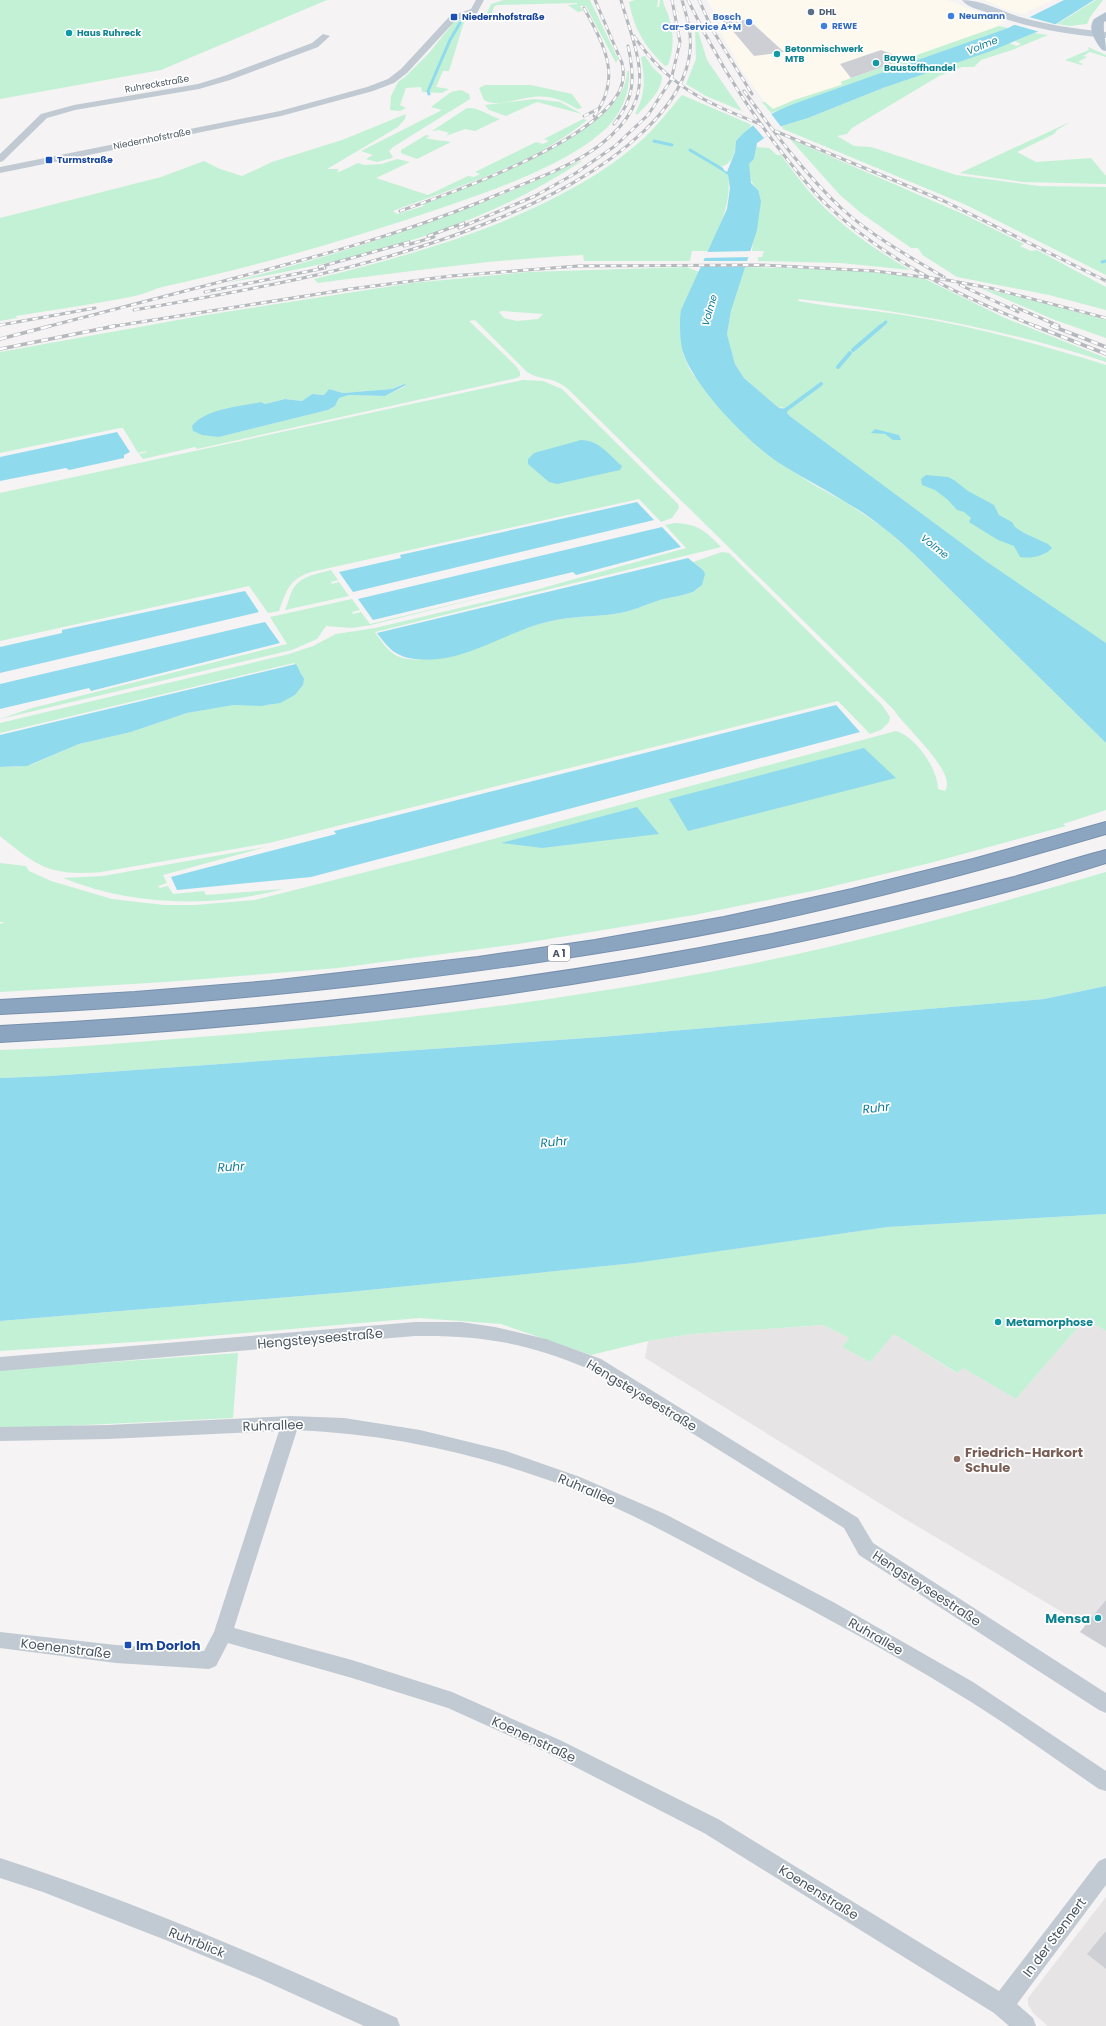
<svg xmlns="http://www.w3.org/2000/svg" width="1106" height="2026" viewBox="0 0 1106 2026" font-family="Poppins,sans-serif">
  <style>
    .commercial { fill: #fdf9ef }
    .education { fill: #e6e4e5 }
    .green { fill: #c3f1d5; fill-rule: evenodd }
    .water { fill: #90daee }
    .pier { fill: #f5f3f3 }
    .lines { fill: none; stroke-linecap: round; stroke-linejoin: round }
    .stream-far1 { stroke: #90daee; stroke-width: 3 }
    .stream { stroke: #90daee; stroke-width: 4 }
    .building { fill: #cdcfd5 }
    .highway-casing { stroke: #7690ad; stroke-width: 2 }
    .street { fill: #c1cad2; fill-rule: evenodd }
    .secondary { fill: #c1cbd6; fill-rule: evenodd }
    .primary { fill: #b3c2d1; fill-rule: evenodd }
    .highway { fill: #8ba5c1; fill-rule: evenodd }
    .rail-far1-casing { stroke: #b5b8bd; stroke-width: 3 }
    .rail-casing { stroke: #b5b8bd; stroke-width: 3.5 }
    .rail-far1 { stroke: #fff; stroke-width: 2; stroke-dasharray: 5.5; stroke-linecap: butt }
    .rail { stroke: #fff; stroke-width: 2.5; stroke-dasharray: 7; stroke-linecap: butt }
    .service-dot { fill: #5c6f8a; stroke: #fff; stroke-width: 1.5 }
    .shop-dot { fill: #3f7fe0; stroke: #fff; stroke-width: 1.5 }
    .transit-dot { fill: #1a4fb4; stroke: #fff; stroke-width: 1.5 }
    .culture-dot { fill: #0f9aa8; stroke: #fff; stroke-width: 1.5 }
    .education-dot { fill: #8d6e63; stroke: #fff; stroke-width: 1.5 }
    .labels { text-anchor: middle; stroke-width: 3.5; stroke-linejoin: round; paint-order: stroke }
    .far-service-label { font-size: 9px; font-weight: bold; fill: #4e5e75; stroke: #fff; text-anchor: start }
    .far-shop-label { font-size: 9px; font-weight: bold; fill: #366cbe; stroke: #fff; text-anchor: start }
    .far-transit-label { font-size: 9px; font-weight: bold; fill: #164399; stroke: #fff; text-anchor: start }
    .far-culture-label { font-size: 9px; font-weight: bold; fill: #0d838f; stroke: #fff; text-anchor: start }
    .far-street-label { font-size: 9px; fill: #4a5661; stroke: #fff }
    .far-water-label { font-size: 10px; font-style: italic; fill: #0c7c9b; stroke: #fff }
    .shield { fill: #fff; stroke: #808990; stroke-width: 1 }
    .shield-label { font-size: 10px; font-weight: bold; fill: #4a5661 }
    .culture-label { font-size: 11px; font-weight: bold; fill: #0d838f; stroke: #fff; text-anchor: start }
    .water-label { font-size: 12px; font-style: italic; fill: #0c7c9b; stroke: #fff }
    .near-street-label { font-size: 13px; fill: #4a5661; stroke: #fff }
    .near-education-label { font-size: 13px; font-weight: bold; fill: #785e54; stroke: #fff; text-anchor: start }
    .near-culture-label { font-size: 13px; font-weight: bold; fill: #0d838f; stroke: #fff; text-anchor: end }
    .near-transit-label { font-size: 13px; font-weight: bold; fill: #164399; stroke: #fff; text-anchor: start }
  </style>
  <rect width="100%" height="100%" fill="#f5f3f3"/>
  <!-- commercial -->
  <g class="commercial">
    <path d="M707 0H948L1005 23 982 33 851 78 841 85 794 100 773 109 765 102 742 71 720 31V23Z"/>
    <path d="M984 0H1052L1023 14 1004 9Z"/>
  </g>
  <!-- education -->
  <g class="education">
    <path d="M1085 1319 1106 1331V1638L905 1519 645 1358 648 1341 691 1334 823 1325 849 1338 842 1347 870 1362 894 1334 956 1373 963 1368 1016 1399Z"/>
    <path d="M1106 1897V2026H1048L1034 2014 1028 2005V1998Z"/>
  </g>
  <!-- green -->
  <g class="green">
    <path d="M0 0H327L161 70 0 99Z"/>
    <path d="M504 0H590L618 59 616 63 586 6H580L583 11 578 12 568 5 577 4V3L497 5 494 7 490 18H485L491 4Z"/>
    <path d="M635 0H658L657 7H659L660 0H663C664 7 668 12 669 18 674 33 674 51 668 65L665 66C644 45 635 31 629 2Z"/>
    <path d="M1096 0H1103L1090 17 1087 24 1069 26 1057 24Z"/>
    <path d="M461 19 471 20 464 22 449 71H443L436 87 449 89 442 93 422 92 421 87 406 88 400 105 406 108 400 111 390 110 391 96 398 82 405 77 429 53 454 22Z"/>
    <path d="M999 26 1008 28 771 113 762 102H765L773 109 794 100 841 85 842 83 840 82Z"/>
    <path d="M695 31H698L707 60 742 111 706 96 686 84 696 59Z"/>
    <path d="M1034 33 1048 35 1012 50 981 60 974 67H962L939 76 852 128 847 134 837 136 854 146 871 147 956 175 1039 186 1106 187V275L964 204 783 129 782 126 808 118 883 88 1009 43 1017 46 1021 44 1015 41Z"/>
    <path d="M1088 47 1106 55V57L1090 52 1083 56 1087 57 1078 62 1083 64 1081 65 1065 60 1089 50Z"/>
    <path d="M645 56 653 68 662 76C662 91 648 103 638 114H635C646 93 645 80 641 57Z"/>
    <path d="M627 71H629C630 89 624 107 612 122 577 162 491 191 441 208 349 240 256 266 162 287 154 289 147 293 139 295 98 304 57 309 16 316L17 318 0 321V218L161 177 204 161 220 169 242 176 272 162 342 140 406 114 405 119 398 127 327 169H339L337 171 339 172 358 163 364 165 382 164 397 159 410 162 376 178 428 195 468 176 474 177 480 174 475 172 536 142 543 144 549 141 544 139 583 119 587 120C532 166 458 186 393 211L397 214 424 206 422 204C471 186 628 132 627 71Z"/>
    <path d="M485 85H531L572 94 582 108 577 109C563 100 550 95 533 97 518 98 498 108 484 100L479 88Z"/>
    <path d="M461 90 469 94 470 99 393 147 389 151 393 157 392 158 377 162 366 159 373 155 361 151 442 110 431 107 451 92Z"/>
    <path d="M682 95 750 124 751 126 736 141C736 150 733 163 723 166 721 167 719 166 717 167L728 174C732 203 720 226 708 251H692L690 261H584L583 255C494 259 406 272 318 283L314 279C422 253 560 214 644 138 658 125 670 109 682 95Z"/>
    <path d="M535 99 560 102 582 114 537 102 506 116 489 110 485 105Z"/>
    <path d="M467 108C478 107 490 116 500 119L475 131 465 129 446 136 449 133 439 130 432 131Z"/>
    <path d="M1070 122 1057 130 1054 134 1017 152 1036 162 1091 158 1106 176V184L1023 182 960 173Z"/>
    <path d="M426 135 430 136 426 138C436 141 443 140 451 142L417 159 401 153V150Z"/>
    <path d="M790 139 963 214 1024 244 1020 246 1031 251 1037 250 1106 287V310L1049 295 957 277 921 254H922L918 248H911L861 213 840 195Z"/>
    <path d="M756 147 769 148 777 155H781C789 166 798 178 807 189 835 222 872 248 910 270L841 263 758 261V257H762L764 251H752L758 190C750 182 749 176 749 164L754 159Z"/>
    <path d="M580 161H582C475 232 354 260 226 283 351 252 463 215 580 161Z"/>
    <path d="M687 267 699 272 681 311 683 354 690 370 710 397 755 443 778 462 814 485 847 503 884 528 914 554 1106 743V810L1063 824 1066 826 930 863 817 890 694 915 518 944 338 968 165 982 0 992V924L5 922H0V863L26 866 29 871 51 881 112 899 164 905H195L255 900 437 854 896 731C915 736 938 769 938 789L945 791C958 772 903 726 894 710L568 389C553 376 541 381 527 372L475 320 469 321 516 366 520 372V376L517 378 197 449 195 447 143 459 139 454 147 452 146 451 138 453 123 428H120L0 453V352L206 315 412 283 527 272ZM502 311 543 314 538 319 517 321 504 318 499 312ZM403 384 406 386 385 396 349 395 339 398 335 406 328 410 219 437 261 402 265 404 285 399 302 401 312 394 324 395 329 389 343 393 392 389Z"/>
    <path d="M745 267 828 269 883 273 925 279 1005 318 1106 358V362C1006 329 904 311 799 299L798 301C832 308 868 309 903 315 972 326 1039 344 1106 365V643C997 574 894 494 791 417L782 407 779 408 744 378 735 364 727 334 731 311Z"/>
    <path d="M980 288 1032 300 1106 320V338L1055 320Z"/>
    <path d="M523 380 543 381 562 389 678 504 679 508 672 518 661 522 639 499 311 572C288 580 287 590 279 611L268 613 249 586 0 641V493Z"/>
    <path d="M675 523C698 524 706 531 721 547L375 632C384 645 392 658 409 659 465 664 500 632 551 621 572 616 593 617 614 614 630 612 645 605 660 600 671 597 682 596 693 592L699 588 703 570 693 562 722 552 729 553 882 705 890 717 889 722 881 730 870 734 838 701 269 843 101 872C50 876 38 867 0 836V767H15L33 764 79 744 131 732 187 713 234 705H270L295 695 303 685 302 674 294 663 0 733V723L289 654 313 646 336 634 375 628 539 589 686 548 665 525Z"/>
    <path d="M331 570 338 580 331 582 332 584 339 582 349 596 285 610C288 604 289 597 292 591 299 576 317 574 331 570Z"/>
    <path d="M520 588 371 625 352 628 326 626 317 639 292 650 0 719 32 708 287 644 270 617 352 599 360 610 352 612 353 614 361 612 370 624Z"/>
    <path d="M266 847 163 875 167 883 158 886 160 888 168 886 173 894 204 891 206 895 284 889C212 908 132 906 63 878L103 876Z"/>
    <path d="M1106 872V986L1044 999 601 1037 50 1076 0 1078V1050C75 1048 150 1041 225 1035 398 1021 570 1000 740 966 863 942 985 907 1106 872Z"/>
    <path d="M1106 1214V1331L1085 1319 1016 1399 963 1368 957 1373 894 1334 870 1362 842 1347 849 1338 823 1325 691 1334 648 1341 591 1355 501 1324 419 1318 164 1340 0 1351V1321L349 1292 634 1263 888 1227Z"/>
    <path d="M238 1353 233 1418 0 1429V1370Z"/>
  </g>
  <!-- water -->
  <g class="water">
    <path d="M1064 0H1094L1056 24 991 51 883 88 808 118 782 126 757 143 754 159 749 164 751 183 758 190 761 201 757 230 731 311 727 334 735 364 744 378 779 408 788 409 787 413 791 417 987 562 1106 643V743L914 554C893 535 872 517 847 503 825 489 801 477 779 463 748 442 697 390 684 355 680 345 679 322 681 310L727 209 730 188 728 175 717 167 718 166 727 172 735 152 736 141C754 121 775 111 799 102L1008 28Z"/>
    <path d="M404 384 406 385 385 396 349 395 339 398 335 406 328 410 219 437 202 435 193 431 192 426C207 408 239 407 261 402L265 404 285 399 302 401 312 394 324 395 329 389 343 393 392 389Z"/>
    <path d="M875 429 899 435 901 440H893L885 434 871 433Z"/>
    <path d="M117 432 130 452 124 455V458L69 470 66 468 0 481V457Z"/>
    <path d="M581 440C599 440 609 455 622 466L620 470 557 484 549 482 528 464V459L534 453Z"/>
    <path d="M926 475 948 477 954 480 968 491 994 505 999 515 1012 522 1015 527 1024 533 1048 544 1052 548C1045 556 1031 559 1020 557L1014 546 998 540 969 522 971 518 964 512 957 510 948 500 935 490 922 485 921 479Z"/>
    <path d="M637 502 654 520 353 592 339 572 401 558 400 555Z"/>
    <path d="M662 527 681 547 576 575 573 572 373 620 358 599Z"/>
    <path d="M688 558 703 570 705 574 702 585 693 592C682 596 671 597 660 600 645 605 630 612 614 614 593 617 572 616 551 621 505 631 464 665 415 659 396 657 388 648 377 633Z"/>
    <path d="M245 591 259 612 0 673V647L62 633V630Z"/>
    <path d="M265 622 280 643 91 691 89 688 0 709V684Z"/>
    <path d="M296 664 304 679 303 685 295 695 280 703 261 706 234 705 187 713 131 732 79 744 27 766 0 767V735Z"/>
    <path d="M836 705 860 732 311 877 177 890 171 877 336 834 334 831Z"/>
    <path d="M864 748 896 778 688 831 669 799Z"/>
    <path d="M637 807 659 834 542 848 501 843Z"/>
    <path d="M1106 986V1214L888 1227 635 1263 349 1292 0 1321V1078L50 1076 601 1037 1044 999Z"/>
  </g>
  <!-- pier -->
  <g class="pier">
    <path d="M1029 17 1058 25 1040 32 1012 24Z"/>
    <path d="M769 111 782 128 764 138 751 123Z"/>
    <path d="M753 251 751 257 703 258 706 252Z"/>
    <path d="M702 261H750L747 267 699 266Z"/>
  </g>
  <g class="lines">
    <!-- stream-far1 -->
    <g class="stream-far1">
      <path d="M429 94 428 91 450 40 460 23"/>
      <path d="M654 141 672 145"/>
      <path d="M690 150 722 169"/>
      <path d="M1102 262 1106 261"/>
      <path d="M880 327 886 322"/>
    </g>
    <!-- stream -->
    <g class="stream">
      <path d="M853 350 881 326"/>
      <path d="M838 367 850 353"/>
      <path d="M783 412 821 384"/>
    </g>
  </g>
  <!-- building -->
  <g class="building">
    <path d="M739 15 743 20H749L784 52 754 56 732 30H730L719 17Z"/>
    <path d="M881 50 905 59 851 78 840 64Z"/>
    <path d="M1106 1600V1648L1080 1632Z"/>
    <path d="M1106 1931V1969L1087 1954Z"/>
  </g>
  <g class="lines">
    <!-- highway casing -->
    <g class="highway-casing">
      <g id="highway">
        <path d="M1106 822V834C980 871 852 905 723 931 606 954 489 970 371 984 248 998 124 1009 0 1014V1000L135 992 270 981 478 957 595 940 724 917 852 889 973 859Z"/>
        <path d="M1106 850V863C1018 891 928 912 838 933 560 996 285 1027 0 1042V1026C260 1013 517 986 772 934 853 917 934 898 1014 877 1045 868 1075 858 1106 850Z"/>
      </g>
    </g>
    <!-- street -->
    <g class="street">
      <path d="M476 0H484L477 13 455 21 407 73 394 83 373 91 281 116 0 173V167L280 111 367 87 388 79 401 69 449 17 471 9Z"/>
      <path d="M323 34 330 36 318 47 230 80 199 89 75 110 47 118 3 161 0 162V154L41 114 74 105 198 84 224 76 312 43Z"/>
      <path d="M415 1322H461L495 1327 546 1339 601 1359 858 1518 873 1543 1106 1693V1713L1099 1710 859 1555 844 1528 589 1369C527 1343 482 1335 415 1336L0 1371V1357Z"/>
      <path d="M290 1416 344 1418 420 1430 506 1451 580 1477 665 1514 835 1603 973 1682 1106 1771V1791L1099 1789C1052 1757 1006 1723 958 1694 892 1653 823 1616 755 1580 693 1547 632 1512 567 1487 481 1454 389 1434 297 1430L234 1628 352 1660 452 1692 562 1741 718 1819 999 1991 1099 1861 1106 1858V1885L1017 2004 1033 2018 1036 2026H1009L994 2013 704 1833 548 1753 448 1708 352 1678 228 1643 216 1666 209 1669 116 1663 0 1648V1632L116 1645 204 1651 214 1632 279 1431 108 1439 0 1441V1427L108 1425Z"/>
      <path d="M0 1858C136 1902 267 1959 397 2018L400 2026H364L258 1978 168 1941 43 1892 0 1878Z"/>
    </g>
    <!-- secondary -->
    <path class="secondary" d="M962 0C982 0 1001 11 1020 17 1048 25 1077 29 1106 32V38C1064 34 1023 27 983 11 976 9 966 6 962 0Z"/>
    <!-- primary -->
    <path class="primary" d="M1106 12V21L1104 22C1103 32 1106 41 1106 51L1102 50C1095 41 1087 29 1094 19Z"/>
    <!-- highway -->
    <use href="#highway" class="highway"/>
    <!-- rail-far1 casing -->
    <g class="rail-far1-casing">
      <g id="rail-far1">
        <path d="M688 0C715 57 748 110 787 159 800 175 812 191 827 205 886 261 963 298 1038 327"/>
        <path d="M699 0 712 29 752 94"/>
        <path d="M584 8C604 45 623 77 594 116"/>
        <path d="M634 36C669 88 706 102 762 125"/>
        <path d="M744 91C774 132 804 173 841 208 872 236 908 256 944 277"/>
        <path d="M584 116 598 109"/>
        <path d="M614 124C635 98 635 77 628 46"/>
        <path d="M775 131 944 201 1106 281"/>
        <path d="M400 211C454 192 596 142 620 90 624 81 624 72 622 63L595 0"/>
        <path d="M459 228 535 196 576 173 615 146 648 115 671 80 680 42 672 0"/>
        <path d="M428 236 464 223"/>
        <path d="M404 246 434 237"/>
        <path d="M319 267 409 242"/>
        <path d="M960 285 1018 312"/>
        <path d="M205 292 325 268"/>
        <path d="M1013 306 1059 326"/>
        <path d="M134 310C255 289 377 268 492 221 547 199 601 172 644 131 666 110 687 83 690 51 692 33 687 17 682 0"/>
        <path d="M0 325 95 308"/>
        <path d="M1051 326 1055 327"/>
        <path d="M46 327C110 311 174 294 239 277 327 254 415 230 499 194 533 180 571 167 600 145 613 135 625 123 632 109 651 75 630 34 621 0"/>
        <path d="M109 327 350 289 451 276 578 266 760 265 875 271 947 280 990 288 1106 318"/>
      </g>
    </g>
    <!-- rail casing -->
    <g class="rail-casing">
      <g id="rail">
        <path d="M1035 326 1106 354"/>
        <path d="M1052 326 1106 347"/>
        <path d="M0 339 50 326"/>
        <path d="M0 349 115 326"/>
      </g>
    </g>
    <!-- rail-far1 -->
    <use href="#rail-far1" class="rail-far1"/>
    <!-- rail -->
    <use href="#rail" class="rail"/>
  </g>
  <!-- markers -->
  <circle class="service-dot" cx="811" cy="12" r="4"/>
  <g class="shop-dot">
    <circle cx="951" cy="16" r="4"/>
    <circle cx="749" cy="22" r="4"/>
    <circle cx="824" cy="26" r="4"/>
  </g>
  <g class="transit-dot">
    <rect x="450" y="13" width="8" height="8" rx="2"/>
    <rect x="45" y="156" width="8" height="8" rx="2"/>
    <rect x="124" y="1641" width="8" height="8" rx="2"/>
  </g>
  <g class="culture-dot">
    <circle cx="69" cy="33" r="4"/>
    <circle cx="777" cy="54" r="4"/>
    <circle cx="876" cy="63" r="4"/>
    <circle cx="998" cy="1322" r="4"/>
    <circle cx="1098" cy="1618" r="4"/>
  </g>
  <circle class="education-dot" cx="957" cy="1459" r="4"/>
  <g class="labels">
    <!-- far-service labels -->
    <g class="far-service-label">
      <text x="819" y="15">DHL</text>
    </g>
    <!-- far-shop labels -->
    <g class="far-shop-label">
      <text x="959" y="19">Neumann</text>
      <text x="741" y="20" text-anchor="end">Bosch<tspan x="741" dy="10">Car-Service A+M</tspan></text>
      <text x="832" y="29">REWE</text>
    </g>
    <!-- far-transit labels -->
    <g class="far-transit-label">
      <text x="462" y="20">Niedernhofstraße</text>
      <text x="57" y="163">Turmstraße</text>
    </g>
    <!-- far-culture labels -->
    <g class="far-culture-label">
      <text x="77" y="36">Haus Ruhreck</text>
      <text x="785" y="52">Betonmischwerk<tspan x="785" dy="10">MTB</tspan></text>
      <text x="884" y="61">Baywa<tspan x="884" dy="10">Baustoffhandel</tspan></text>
    </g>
    <!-- far-street labels -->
    <g class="far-street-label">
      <text transform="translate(157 84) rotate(-10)" y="3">Ruhreckstraße</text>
      <text transform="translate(152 139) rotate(-11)" y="3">Niedernhofstraße</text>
    </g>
    <!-- far-water labels -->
    <g class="far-water-label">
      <text transform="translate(982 45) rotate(-22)" y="4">Volme</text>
      <text transform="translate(709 310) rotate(-74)" y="4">Volme</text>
      <text transform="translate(935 546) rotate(38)" y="4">Volme</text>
    </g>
    <!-- shield labels -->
    <rect class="shield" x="548" y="945" width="22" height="16" rx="3"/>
    <g class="shield-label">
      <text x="559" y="957">A 1</text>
    </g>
    <!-- culture labels -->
    <g class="culture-label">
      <text x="1006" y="1326">Metamorphose</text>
    </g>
    <!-- water labels -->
    <g class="water-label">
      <text transform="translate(876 1108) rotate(-6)" y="4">Ruhr</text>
      <text transform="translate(554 1142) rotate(-5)" y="4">Ruhr</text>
      <text transform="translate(231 1167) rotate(-3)" y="4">Ruhr</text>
    </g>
    <!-- near-street labels -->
    <g class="near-street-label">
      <text transform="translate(320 1338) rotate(-5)" y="5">Hengsteyseestraße</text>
      <text transform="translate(642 1395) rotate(31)" y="5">Hengsteyseestraße</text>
      <text transform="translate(273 1425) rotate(-2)" y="5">Ruhrallee</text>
      <text transform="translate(587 1489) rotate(23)" y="5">Ruhrallee</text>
      <text transform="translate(927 1588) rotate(33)" y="5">Hengsteyseestraße</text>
      <text transform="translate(876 1636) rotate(30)" y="5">Ruhrallee</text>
      <text transform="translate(66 1648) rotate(7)" y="5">Koenenstraße</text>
      <text transform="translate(534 1739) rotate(25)" y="5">Koenenstraße</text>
      <text transform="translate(819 1892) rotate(32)" y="5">Koenenstraße</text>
      <text transform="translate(1054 1937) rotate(-53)" y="5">In der Stennert</text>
      <text transform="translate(197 1942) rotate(22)" y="5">Ruhrblick</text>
    </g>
    <!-- near-education labels -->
    <g class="near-education-label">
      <text x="965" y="1457">Friedrich-Harkort<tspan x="965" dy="15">Schule</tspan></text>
    </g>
    <!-- near-culture labels -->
    <g class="near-culture-label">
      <text x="1090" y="1623">Mensa</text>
    </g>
    <!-- near-transit labels -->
    <g class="near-transit-label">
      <text x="136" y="1650">Im Dorloh</text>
    </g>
  </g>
</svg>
